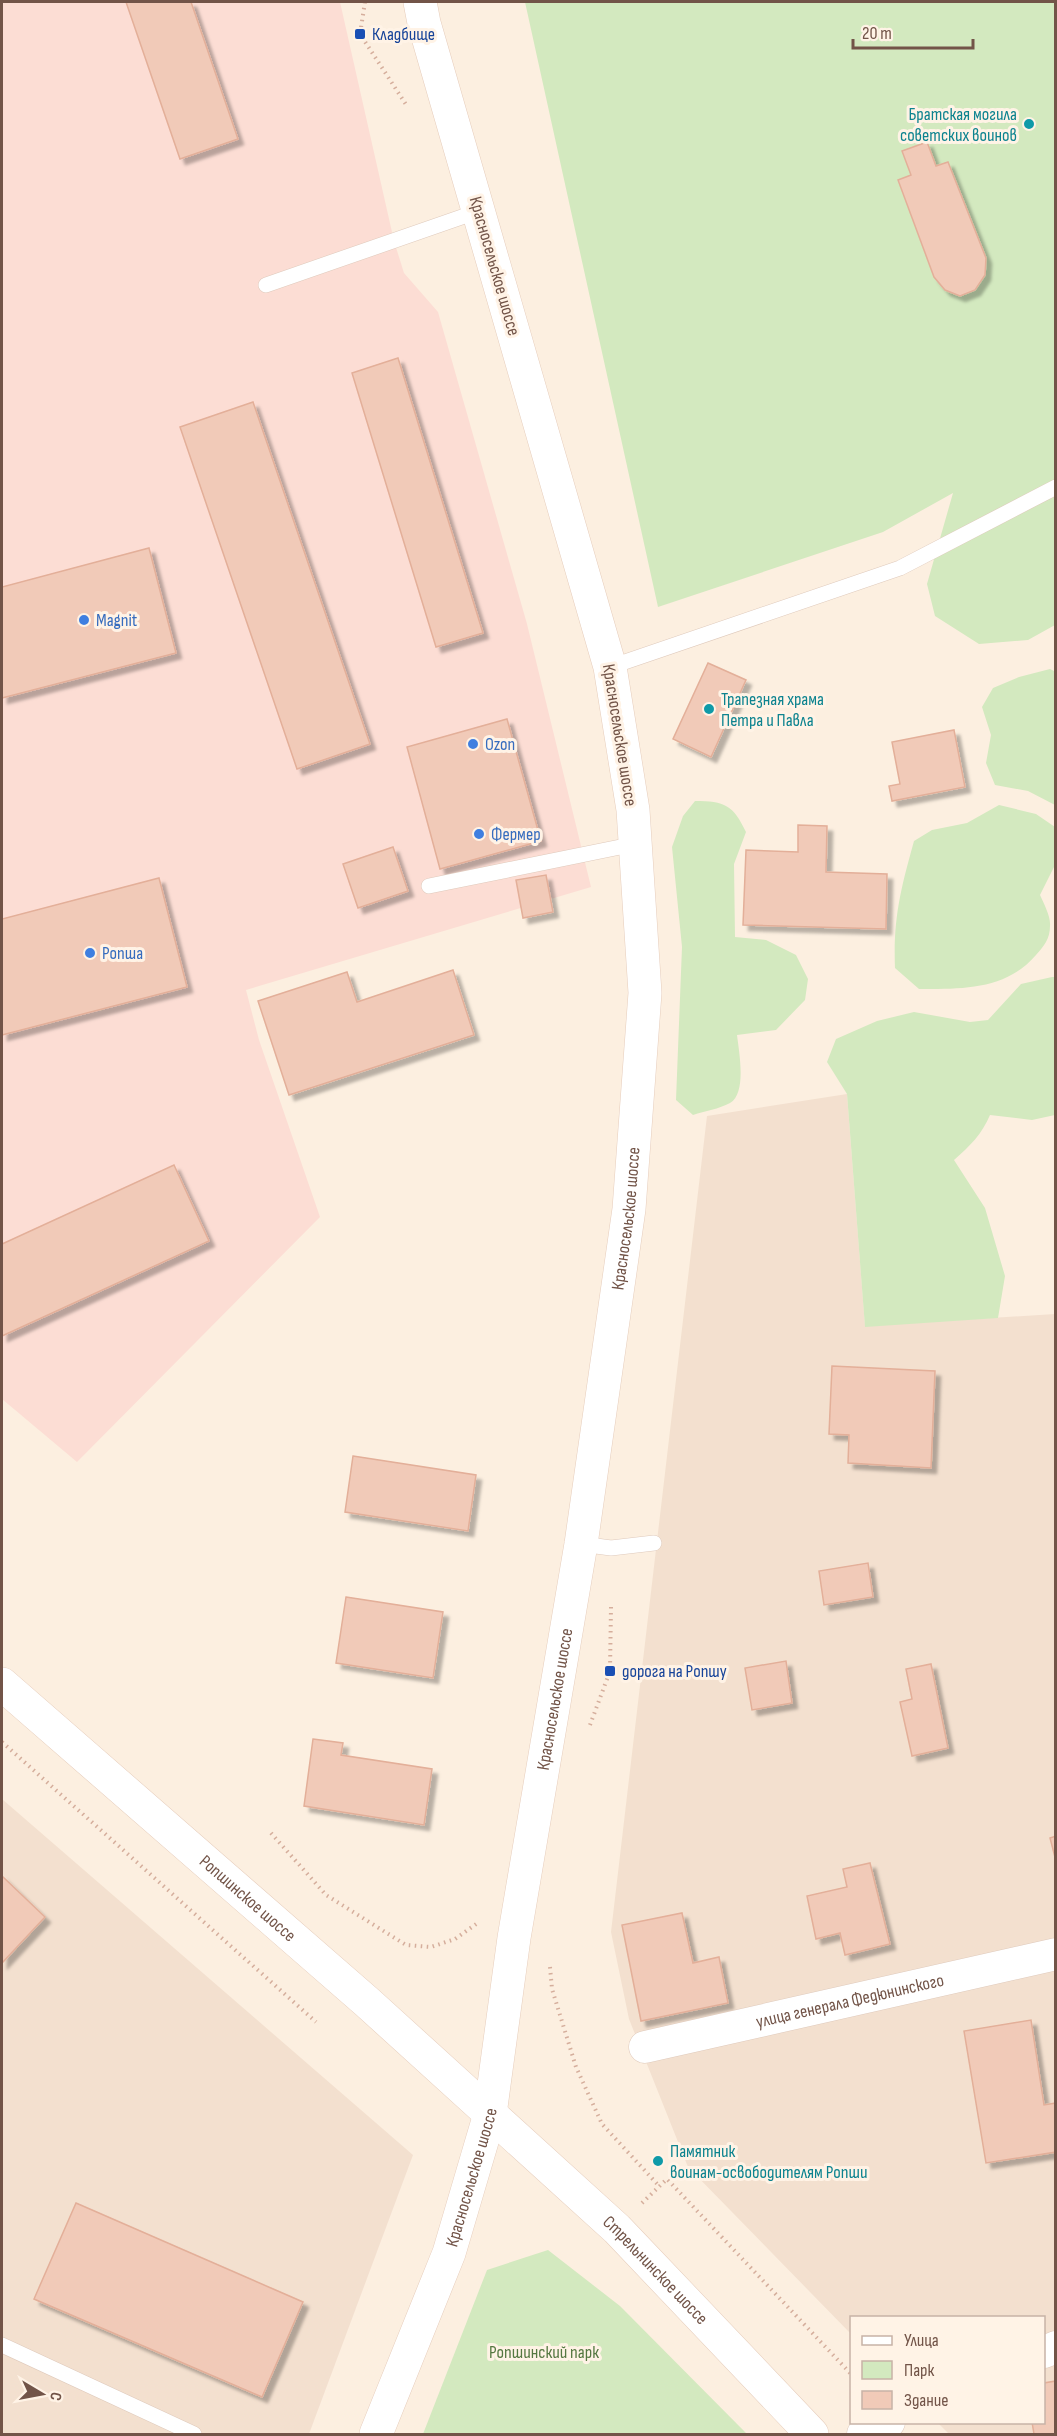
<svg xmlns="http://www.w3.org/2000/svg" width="1057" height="2436" viewBox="0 0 1057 2436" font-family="'Sofia Sans Condensed',sans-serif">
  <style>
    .residential { fill: #f3e0cf }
    .commercial { fill: #fcddd4 }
    .green { fill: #d3e9bf }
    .building { fill: #f1cab8; stroke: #e3af99; stroke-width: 1.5; filter: url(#shadow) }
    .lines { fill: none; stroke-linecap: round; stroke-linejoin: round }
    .lane-casing { stroke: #dfcabc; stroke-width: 16 }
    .street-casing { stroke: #dfcabc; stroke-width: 33 }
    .secondary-casing { stroke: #e6cdbc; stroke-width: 34 }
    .path { stroke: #d5ae9c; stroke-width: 4; stroke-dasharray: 1.5 4.5; stroke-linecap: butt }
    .lane { stroke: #fff; stroke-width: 15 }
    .street { stroke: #fff; stroke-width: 32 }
    .secondary { stroke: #fff; stroke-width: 33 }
    .transit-dot { fill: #1a4fb4; stroke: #fff3e6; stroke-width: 2 }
    .culture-dot { fill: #0f9aa8; stroke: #fff3e6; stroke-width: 2 }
    .shop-dot { fill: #3f7fe0; stroke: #fff3e6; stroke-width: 2 }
    .labels { text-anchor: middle; stroke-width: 6; stroke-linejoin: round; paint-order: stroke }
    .transit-label { font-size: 18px; fill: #164399; stroke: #fff3e6; text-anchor: start }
    .culture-label { font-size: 18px; fill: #0d838f; stroke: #fff3e6; text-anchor: start }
    .street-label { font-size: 18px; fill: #725448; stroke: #fff3e6 }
    .shop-label { font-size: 18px; fill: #366cbe; stroke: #fff3e6; text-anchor: start }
    .park-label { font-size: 18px; fill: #557841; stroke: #fff3e6 }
  </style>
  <defs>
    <filter id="shadow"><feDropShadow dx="5.5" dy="5.5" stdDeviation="1.5" flood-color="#0004"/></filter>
  </defs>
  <rect width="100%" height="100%" fill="#fcefe0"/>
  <!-- residential -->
  <g class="residential">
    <path d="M847 1094 865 1326 1055 1314V2434H949L938 2423 1044 2422V2318H852L851 2334 688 2167 629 2019 611 1932 707 1116Z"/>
    <path d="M2 1799 413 2155 309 2434H2Z"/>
  </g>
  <!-- commercial -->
  <path class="commercial" d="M2 2H340L394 241 404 273 438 312 527 624 591 887 246 990 259 1040 320 1217 77 1462 2 1399Z"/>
  <!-- green -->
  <g class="green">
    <path d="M525 2H1055V625L1028 640 979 644 935 616 927 584 953 493 883 532 658 607Z"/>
    <path d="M1050 669 1056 672 1055 805 1028 791 995 785 986 763 991 735 982 707 993 688 1019 677Z"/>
    <path d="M695 801C725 801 733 805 746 832L734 864 735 937 766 940 796 955 808 979 805 1000 776 1030 737 1035C739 1052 747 1093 730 1103 719 1109 705 1111 693 1115L676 1100 682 947 672 847 683 816Z"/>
    <path d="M999 805 1036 814 1055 827V865L1040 895C1044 904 1051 917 1050 926 1050 939 1044 946 1036 955 1006 990 962 989 919 989L895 968C893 918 901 888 914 841L932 830 967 823Z"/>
    <path d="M1052 977H1056L1055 1115 1032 1120 990 1115C982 1134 970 1146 954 1160L985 1208 1005 1276 998 1318 865 1327 847 1094 827 1062 836 1039 877 1021 914 1012 970 1022 988 1020 1021 984Z"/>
    <path d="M548 2250 620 2306 747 2434H423L487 2270Z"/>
  </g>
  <!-- building -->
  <g class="building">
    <path d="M126 2H191L238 139 180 159Z"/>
    <path d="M927 142 936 166 948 162 986 258 985 275 975 290 960 296 945 290 934 277 898 180 911 175 902 151Z"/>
    <path d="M398 358 483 633 436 647 352 373Z"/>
    <path d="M253 402 370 744 297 769 180 427Z"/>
    <path d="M149 548 176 653 2 698V587Z"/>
    <path d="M708 663 746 680 711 757 673 739Z"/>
    <path d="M507 719 541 841 440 869 407 747Z"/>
    <path d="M954 730 965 787 892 801 889 786 900 784 892 742Z"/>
    <path d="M798 825 827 826 826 872 887 874 886 929 743 925 746 850 798 852Z"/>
    <path d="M393 847 408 891 358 908 343 864Z"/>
    <path d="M546 875 553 912 523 918 516 880Z"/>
    <path d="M159 878 187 987 2 1035V919Z"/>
    <path d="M453 970 474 1035 289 1095 258 1001 347 972 357 1002Z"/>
    <path d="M174 1165 209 1241 2 1336V1244Z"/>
    <path d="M832 1366 935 1371 931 1468 848 1463 849 1435 829 1434Z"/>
    <path d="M353 1456 476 1475 468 1531 345 1512Z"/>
    <path d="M868 1563 873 1597 824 1605 819 1571Z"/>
    <path d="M346 1597 443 1612 433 1678 336 1663Z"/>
    <path d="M786 1661 792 1703 752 1710 745 1668Z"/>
    <path d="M931 1664 948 1748 912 1756 900 1702 912 1699 906 1669Z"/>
    <path d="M313 1739 343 1743 341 1755 432 1769 424 1825 304 1806Z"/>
    <path d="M1056 1836V1861L1050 1838Z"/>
    <path d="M870 1863 890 1944 845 1955 840 1933 816 1939 807 1896 847 1887 843 1869Z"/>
    <path d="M2 1876 45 1917 2 1963Z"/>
    <path d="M682 1913 693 1963 719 1957 728 2003 641 2021 622 1925Z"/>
    <path d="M1031 2020 1044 2105 1056 2103V2152L986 2163 964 2031Z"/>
    <path d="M76 2203 303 2302 262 2397 34 2299Z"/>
    <path d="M1056 2381V2434H1034L1032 2422H1044V2383Z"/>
  </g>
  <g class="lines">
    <!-- lane casing -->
    <g class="lane-casing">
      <g id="lane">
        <path d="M266 285 479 211"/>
        <path d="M610 667 900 568 1056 487"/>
        <path d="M429 886 635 844"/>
        <path d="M581 1544 611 1548 654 1543"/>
        <path d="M2 2345 194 2434"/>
      </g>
    </g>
    <!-- street casing -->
    <g class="street-casing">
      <g id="street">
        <path id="s1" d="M645 2047 1056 1954"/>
        <path d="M1044 2352 1056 2347"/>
        <path d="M863 2434 889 2422"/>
      </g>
    </g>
    <!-- secondary casing -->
    <g class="secondary-casing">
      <g id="secondary">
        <path id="s2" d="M2 1684 367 2002 617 2229 812 2434"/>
        <path id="s3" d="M376 2434 449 2253 490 2114 514 1938 581 1544 629 1209 645 993 633 810 610 667 424 23 420 2"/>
      </g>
    </g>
    <!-- path -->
    <g class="path">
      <path d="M365 2 360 34 407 106"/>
      <path d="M590 1725 610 1671 611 1607"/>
      <path d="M2 1742 316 2022"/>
      <path d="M271 1833 326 1895 406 1945 431 1947 455 1939 479 1922"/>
      <path d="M550 1967 552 1989 576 2067 602 2124 659 2186"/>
      <path d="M642 2203 667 2179 852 2375"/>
    </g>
    <!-- lane -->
    <use href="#lane" class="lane"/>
    <!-- street -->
    <use href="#street" class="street"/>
    <!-- secondary -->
    <use href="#secondary" class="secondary"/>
  </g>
  <!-- markers -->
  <g class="transit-dot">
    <rect x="354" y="28" width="12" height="12" rx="3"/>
    <rect x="604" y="1665" width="12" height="12" rx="3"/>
  </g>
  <g class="culture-dot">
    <circle cx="1029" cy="124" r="6"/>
    <circle cx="709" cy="709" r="6"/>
    <circle cx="658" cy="2161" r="6"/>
  </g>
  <g class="shop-dot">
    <circle cx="84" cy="620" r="6"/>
    <circle cx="473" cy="744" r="6"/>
    <circle cx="479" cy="834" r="6"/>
    <circle cx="90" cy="953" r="6"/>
  </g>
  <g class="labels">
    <!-- transit labels -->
    <g class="transit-label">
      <text x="372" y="40">Кладбище</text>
      <text x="622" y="1677">дорога на Ропшу</text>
    </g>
    <!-- culture labels -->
    <g class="culture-label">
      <text x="1017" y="120" text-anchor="end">Братская могила<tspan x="1017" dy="21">советских воинов</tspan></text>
      <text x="721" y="705">Трапезная храма<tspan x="721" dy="21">Петра и Павла</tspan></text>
      <text x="670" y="2157">Памятник<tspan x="670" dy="21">воинам-освободителям Ропши</tspan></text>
    </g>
    <!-- street labels -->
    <g class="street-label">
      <text transform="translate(495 266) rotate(74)" y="6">Красносельское шоссе</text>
      <text transform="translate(620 735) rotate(81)" y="6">Красносельское шоссе</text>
      <text dy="6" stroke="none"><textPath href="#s3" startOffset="1246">Красносельское шоссе</textPath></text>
      <text dy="6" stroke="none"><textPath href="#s3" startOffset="760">Красносельское шоссе</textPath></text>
      <text dy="6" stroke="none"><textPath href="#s2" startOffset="326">Ропшинское шоссе</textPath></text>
      <text dy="6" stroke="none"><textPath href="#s1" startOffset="210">улица генерала Федюнинского</textPath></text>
      <text dy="6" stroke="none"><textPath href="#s3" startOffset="274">Красносельское шоссе</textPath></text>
      <text dy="6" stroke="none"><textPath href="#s2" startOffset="878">Стрельнинское шоссе</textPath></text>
    </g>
    <!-- shop labels -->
    <g class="shop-label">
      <text x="96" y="626">Magnit</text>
      <text x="485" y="750">Ozon</text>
      <text x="491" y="840">Фермер</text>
      <text x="102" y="959">Ропша</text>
    </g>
    <!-- park labels -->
    <g class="park-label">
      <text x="544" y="2358">Ропшинский парк</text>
    </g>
  </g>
  <!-- border -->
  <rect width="1057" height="2436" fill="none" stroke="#725448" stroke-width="6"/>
  <!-- legend -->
  <rect x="850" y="2316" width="195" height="108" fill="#fff3e6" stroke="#c7b3a7" stroke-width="1.5"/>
  <rect x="862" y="2336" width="30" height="9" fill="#ffffff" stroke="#c7b3a7" stroke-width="1.5"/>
  <text x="904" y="2346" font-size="18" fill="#725448">Улица</text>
  <rect x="862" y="2361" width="30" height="18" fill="#d3e9bf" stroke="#c7b3a7" stroke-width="1.5"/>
  <text x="904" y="2376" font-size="18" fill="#725448">Парк</text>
  <rect x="862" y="2391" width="30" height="18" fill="#f1cab8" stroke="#c7b3a7" stroke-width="1.5"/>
  <text x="904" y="2406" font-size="18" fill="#725448">Здание</text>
  <!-- north arrow -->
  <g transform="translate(42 2394) rotate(100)" stroke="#fff3e6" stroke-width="4.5" paint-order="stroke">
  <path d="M0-4.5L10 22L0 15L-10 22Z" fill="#725448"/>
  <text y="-9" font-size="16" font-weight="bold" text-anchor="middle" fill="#725448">С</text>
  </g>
  <!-- scale -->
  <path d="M853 39v9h120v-9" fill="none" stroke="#725448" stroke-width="3"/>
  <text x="862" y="39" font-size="18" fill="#725448" stroke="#fff3e6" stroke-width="4.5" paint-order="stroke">20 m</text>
</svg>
